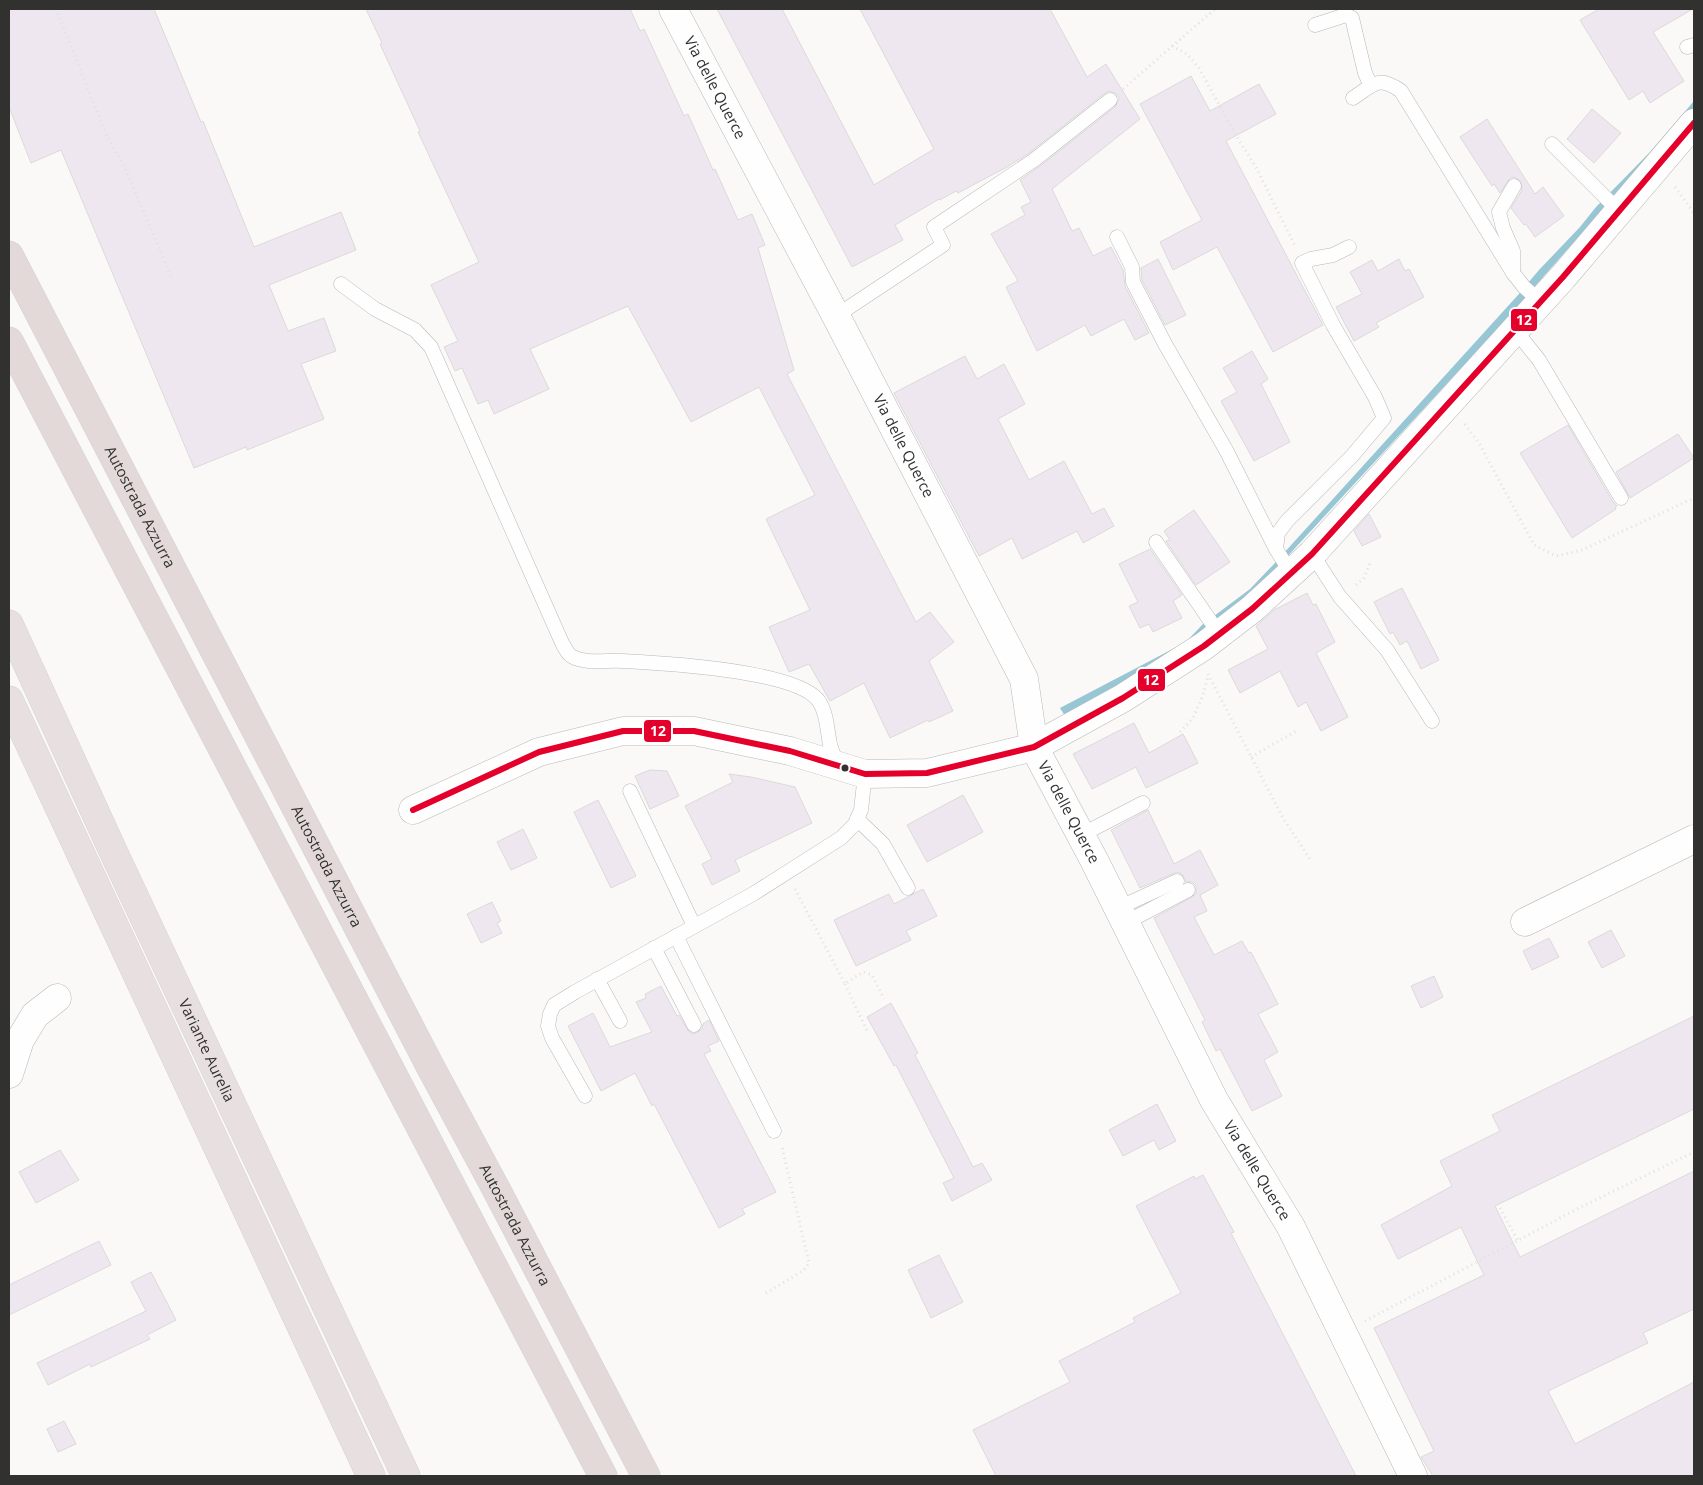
<svg xmlns="http://www.w3.org/2000/svg" width="1703" height="1485" viewBox="0 0 1703 1485" font-family="'Open Sans',sans-serif">
  <style>
    .water { fill: #97c6d4 }
    .building { fill: #eee7f0; stroke: #dbdada }
    .lines { fill: none; stroke-linecap: round; stroke-linejoin: round }
    .service-casing { stroke: #b8b8b6; stroke-width: 15 }
    .minor-casing { stroke: #b8b8b6; stroke-width: 29 }
    .trunk-casing { stroke: #d4d3d2; stroke-width: 29 }
    .motorway-casing { stroke: #d4d3d2; stroke-width: 29 }
    .path { stroke: #e0e0df; stroke-width: 3; stroke-dasharray: 1 4; stroke-linecap: butt }
    .service { stroke: #fefefe; stroke-width: 14 }
    .minor { stroke: #fefefe; stroke-width: 28 }
    .trunk { stroke: #e8e0e0; stroke-width: 28 }
    .motorway { stroke: #e2d9d8; stroke-width: 28 }
    .bus-1-casing { stroke: #fff; stroke-width: 10 }
    .bus-1 { stroke: #e4002b; stroke-width: 6 }
    .bus-dot { fill: #31312f; stroke: #fff; stroke-width: 2 }
    .labels { text-anchor: middle; stroke-width: 4; stroke-linejoin: round; paint-order: stroke }
    .street-label { font-size: 15px; fill: #31312f; stroke: #fff }
    .line-badge { stroke: #fff; stroke-width: 2 }
    .badge-label { font-size: 14px; text-anchor: middle; font-weight: bold; fill: #fff }
  </style>
  <rect width="100%" height="100%" fill="#faf9f7"/>
  <!-- water -->
  <path class="water" d="M1694 101V108C1635 176 1572 242 1514 311L1248 599 1188 647 1065 716 1060 708 1186 642 1202 625 1250 589 1273 565 1518 295 1539 270 1580 227 1596 207 1650 152Z"/>
  <!-- building -->
  <g class="building">
    <path d="M9 9H154L201 122 203 121 254 247 341 212 356 250 269 285 288 331 324 318 336 351 301 364 324 419 247 450 246 447 194 468 61 150 31 163 9 107Z"/>
    <path d="M366 9H630L640 31 644 29 684 116 688 114 713 170 715 169 738 220 752 214 765 245 758 248 794 370 787 374 916 622 930 612 954 642 929 661 953 711 929 722 928 720 890 738 864 683 830 701 809 664 789 672 769 627 810 610 766 519 815 495 759 387 691 422 628 306 530 349 549 389 494 414 488 400 478 404 462 368 455 371 444 347 458 341 431 285 479 262 418 132 420 131 380 44 382 43Z"/>
    <path d="M717 9H782L874 185 934 149 860 9H1050L1087 77 1106 64 1140 119 1052 189 1072 231 1079 228 1093 256 1111 247 1123 270 1125 286 1149 333 1135 340 1124 319 1091 336 1085 325 1037 351 1006 287 1018 281 991 234 1025 215 1021 207 1031 202 1020 180 1039 167 1115 107 1119 99 1117 94 1109 91 1105 93 1029 153 1007 167 958 193 956 191 940 200 939 199 895 225 903 240 852 267Z"/>
    <path d="M1599 9H1693L1653 32 1684 81 1650 103 1643 91 1629 100 1580 20Z"/>
    <path d="M1191 76 1210 111 1259 84 1276 114 1226 141 1323 325 1273 352 1217 247 1173 270 1160 242 1202 220 1140 104Z"/>
    <path d="M1592 109 1621 133 1594 163 1567 139Z"/>
    <path d="M1487 119 1535 194 1543 187 1564 216 1535 237 1526 224 1524 225 1511 208 1522 190 1521 181 1514 177 1510 178 1500 193 1494 184 1492 186 1460 137Z"/>
    <path d="M1158 259 1186 315 1165 325 1142 280 1141 268Z"/>
    <path d="M1399 259 1405 271 1409 269 1424 297 1376 323 1379 327 1354 341 1336 307 1362 294 1350 272 1372 260 1378 271Z"/>
    <path d="M1252 351 1268 379 1261 384 1290 442 1254 461 1221 401 1237 392 1223 368Z"/>
    <path d="M965 356 977 379 1004 364 1025 404 998 419 1029 480 1064 461 1092 514 1104 508 1114 526 1083 543 1077 531 1022 559 1012 538 979 556 894 393Z"/>
    <path d="M1568 425 1613 502 1617 506 1615 507 1616 509 1572 538 1520 453Z"/>
    <path d="M1678 434 1694 458 1630 498 1616 472Z"/>
    <path d="M1194 510 1230 562 1196 585 1166 541 1170 540 1164 531Z"/>
    <path d="M1369 514 1381 537 1362 546 1354 531Z"/>
    <path d="M1150 549 1182 595 1173 601 1182 618 1153 632 1149 624 1140 628 1129 606 1138 602 1119 564Z"/>
    <path d="M1402 588 1439 660 1421 669 1407 641 1400 645 1393 632 1390 634 1374 602Z"/>
    <path d="M1307 593 1313 605 1316 604 1335 642 1316 653 1348 717 1321 731 1306 702 1298 707 1280 671 1240 693 1228 670 1268 649 1256 626 1274 610Z"/>
    <path d="M1134 723 1149 753 1183 734 1198 763 1146 788 1136 767 1092 789 1073 754Z"/>
    <path d="M650 770 667 771 679 796 650 809 635 776Z"/>
    <path d="M729 774 751 777 795 787 812 823 735 860 740 871 712 885 702 864 712 859 685 806 733 782Z"/>
    <path d="M963 795 983 832 927 862 907 825Z"/>
    <path d="M598 800 636 876 611 888 574 812Z"/>
    <path d="M1148 810 1174 864 1200 850 1218 885 1200 895 1207 911 1194 917 1214 955 1242 941 1249 953 1251 952 1278 1004 1258 1014 1278 1052 1264 1060 1282 1096 1252 1111 1220 1049 1216 1051 1202 1022 1205 1020 1154 918 1192 897 1196 894V886L1192 882H1186L1182 874 1177 872 1140 888 1111 830Z"/>
    <path d="M523 829 537 858 511 870 497 842Z"/>
    <path d="M923 889 937 916 906 931 911 940 856 966 834 920 889 894 894 904Z"/>
    <path d="M492 902 501 921 497 923 502 933 481 943 467 914Z"/>
    <path d="M1611 930 1625 956 1602 968 1588 942Z"/>
    <path d="M1549 938 1559 957 1532 970 1523 951Z"/>
    <path d="M1434 976 1443 997 1421 1008 1411 986Z"/>
    <path d="M661 986 677 1016 679 1015 689 1032 694 1034 698 1032 702 1029 703 1024 709 1020 719 1041 708 1046 711 1051 704 1054 776 1192 742 1209 745 1214 719 1228 654 1104 652 1106 635 1073 601 1091 568 1026 593 1013 610 1047 652 1032 636 1002 646 998 645 994Z"/>
    <path d="M891 1003 918 1053 915 1055 973 1167 982 1163 992 1180 952 1201 943 1183 954 1178 896 1065 894 1066 867 1017Z"/>
    <path d="M1694 1016V1109L1495 1206 1520 1257 1694 1171V1309L1643 1333 1648 1343 1548 1391 1575 1444 1694 1382V1476H1433L1421 1457 1434 1451 1374 1328 1484 1275 1461 1227 1398 1259 1381 1225 1452 1186 1440 1161 1500 1131 1492 1115Z"/>
    <path d="M1157 1104 1176 1141 1159 1150 1154 1140 1123 1156 1109 1130Z"/>
    <path d="M60 1150 79 1180 36 1203 19 1172Z"/>
    <path d="M1203 1175 1234 1232 1231 1233 1356 1476H996L973 1430 1070 1382 1059 1361 1135 1322 1133 1318 1181 1293 1136 1206 1194 1176 1195 1179Z"/>
    <path d="M99 1241 111 1265 9 1315V1285Z"/>
    <path d="M939 1255 963 1302 931 1318 908 1270Z"/>
    <path d="M151 1272 176 1320 147 1335 150 1339 91 1367 90 1364 48 1385 37 1363 146 1311 131 1282Z"/>
    <path d="M64 1421 76 1444 58 1452 47 1429Z"/>
  </g>
  <g class="lines">
    <!-- service casing -->
    <g class="service-casing">
      <g id="service">
        <path d="M1315 25 1346 15 1352 18 1365 73 1371 86"/>
        <path d="M1687 47 1694 45"/>
        <path d="M1353 98C1374 84 1378 75 1401 91L1513 273 1524 287 1541 302"/>
        <path d="M1552 144 1619 211"/>
        <path d="M1117 237 1132 267 1133 282 1165 344 1226 450 1276 549 1291 573"/>
        <path d="M1513 273V251L1503 228 1499 212 1514 186"/>
        <path d="M341 284 375 309 415 330 431 347 563 645C566 649 568 655 573 657 587 664 606 660 622 661 662 663 794 670 818 700 827 712 827 730 830 744 832 751 835 759 837 766"/>
        <path d="M836 316 943 245 934 227 1034 160 1110 100"/>
        <path d="M1515 330 1539 360 1621 498"/>
        <path d="M1156 542 1220 635"/>
        <path d="M1276 549 1278 533 1287 521 1352 456 1384 418 1375 397 1333 325 1302 263 1311 259 1333 255 1349 247"/>
        <path d="M1312 554 1340 597 1387 650 1432 721"/>
        <path d="M630 791 694 926"/>
        <path d="M857 819 883 844 908 888"/>
        <path d="M1081 835 1143 803"/>
        <path d="M1118 908 1177 881"/>
        <path d="M1125 923 1188 890"/>
        <path d="M676 936 774 1131"/>
        <path d="M654 948 694 1025"/>
        <path d="M597 979 620 1021"/>
        <path d="M585 1096 552 1038 548 1026 550 1014 554 1005 575 992 753 894 841 838 855 824 861 810 865 774"/>
      </g>
    </g>
    <!-- minor casing -->
    <g class="minor-casing">
      <g id="minor">
        <path id="s1" d="M673 9 836 316 1024 679 1034 747 1094 860 1214 1100 1291 1227 1413 1476"/>
        <path d="M413 810 539 752 623 731H694L790 751 865 774 927 773 1034 747 1123 698 1204 646 1252 609 1312 554 1563 277 1694 123"/>
        <path d="M1525 922 1694 839"/>
        <path d="M9 1074 20 1040 35 1015 57 998"/>
      </g>
    </g>
    <!-- trunk casing -->
    <g class="trunk-casing">
      <g id="trunk">
        <path id="s2" d="M9 624 113 851 406 1476"/>
        <path d="M9 700 371 1476"/>
      </g>
    </g>
    <!-- motorway casing -->
    <g class="motorway-casing">
      <g id="motorway">
        <path id="s3" d="M9 255 430 1066 495 1187 646 1476"/>
        <path d="M9 341 603 1476"/>
      </g>
    </g>
    <!-- path -->
    <g class="path">
      <path d="M56 9 106 134 125 168 171 276"/>
      <path d="M1172 46 1187 54 1199 68 1235 134 1257 169 1295 246"/>
      <path d="M1123 89 1215 9"/>
      <path d="M1675 187 1694 213"/>
      <path d="M1465 424 1479 443 1534 545 1556 556 1582 550 1694 498"/>
      <path d="M1356 585 1364 578 1371 561"/>
      <path d="M1208 674 1283 818 1310 859"/>
      <path d="M1180 732 1193 718 1203 695 1208 676"/>
      <path d="M1251 757 1298 730"/>
      <path d="M795 889 845 984 863 972 872 975 884 999"/>
      <path d="M845 984 868 1033"/>
      <path d="M1500 1208 1518 1241"/>
      <path d="M766 1293 804 1270 809 1263 782 1147"/>
      <path d="M1365 1321 1583 1206 1694 1152"/>
    </g>
    <!-- service -->
    <use href="#service" class="service"/>
    <!-- minor -->
    <use href="#minor" class="minor"/>
    <!-- trunk -->
    <use href="#trunk" class="trunk"/>
    <!-- motorway -->
    <use href="#motorway" class="motorway"/>
    <!-- bus-1 casing -->
    <g class="bus-1-casing">
      <path id="bus-1" d="M413 810 539 752 623 731H694L790 751 865 774 927 773 1034 747 1123 698 1204 646 1252 609 1312 554 1563 277 1694 123"/>
    </g>
    <!-- bus-1 -->
    <use href="#bus-1" class="bus-1"/>
  </g>
  <!-- markers -->
  <circle class="bus-dot" cx="845" cy="768" r="4.5"/>
  <g class="labels">
    <!-- street labels -->
    <g class="street-label">
      <text dy="5" stroke="none"><textPath href="#s1" startOffset="89">Via delle Querce</textPath></text>
      <text dy="5" stroke="none"><textPath href="#s1" startOffset="494">Via delle Querce</textPath></text>
      <text dy="5" stroke="none"><textPath href="#s3" startOffset="284">Autostrada Azzurra</textPath></text>
      <text dy="5" stroke="none"><textPath href="#s1" startOffset="899">Via delle Querce</textPath></text>
      <text dy="5" stroke="none"><textPath href="#s3" startOffset="689">Autostrada Azzurra</textPath></text>
      <text dy="5" stroke="none"><textPath href="#s2" startOffset="470">Variante Aurelia</textPath></text>
      <text dy="5" stroke="none"><textPath href="#s1" startOffset="1304">Via delle Querce</textPath></text>
      <text dy="5" stroke="none"><textPath href="#s3" startOffset="1094">Autostrada Azzurra</textPath></text>
    </g>
  </g>
  <g class="line-badge">
    <rect x="1510" y="308" width="28" height="24" rx="5" fill="#e4002b"/>
    <rect x="1137" y="668" width="29" height="24" rx="5" fill="#e4002b"/>
    <rect x="643" y="719" width="29" height="24" rx="5" fill="#e4002b"/>
  </g>
  <g class="badge-label">
    <text x="1524" y="325">12</text>
    <text x="1151" y="685">12</text>
    <text x="658" y="736">12</text>
  </g>
  <!-- border -->
  <rect width="1703" height="1485" fill="none" stroke="#31312f" stroke-width="20"/>
</svg>
